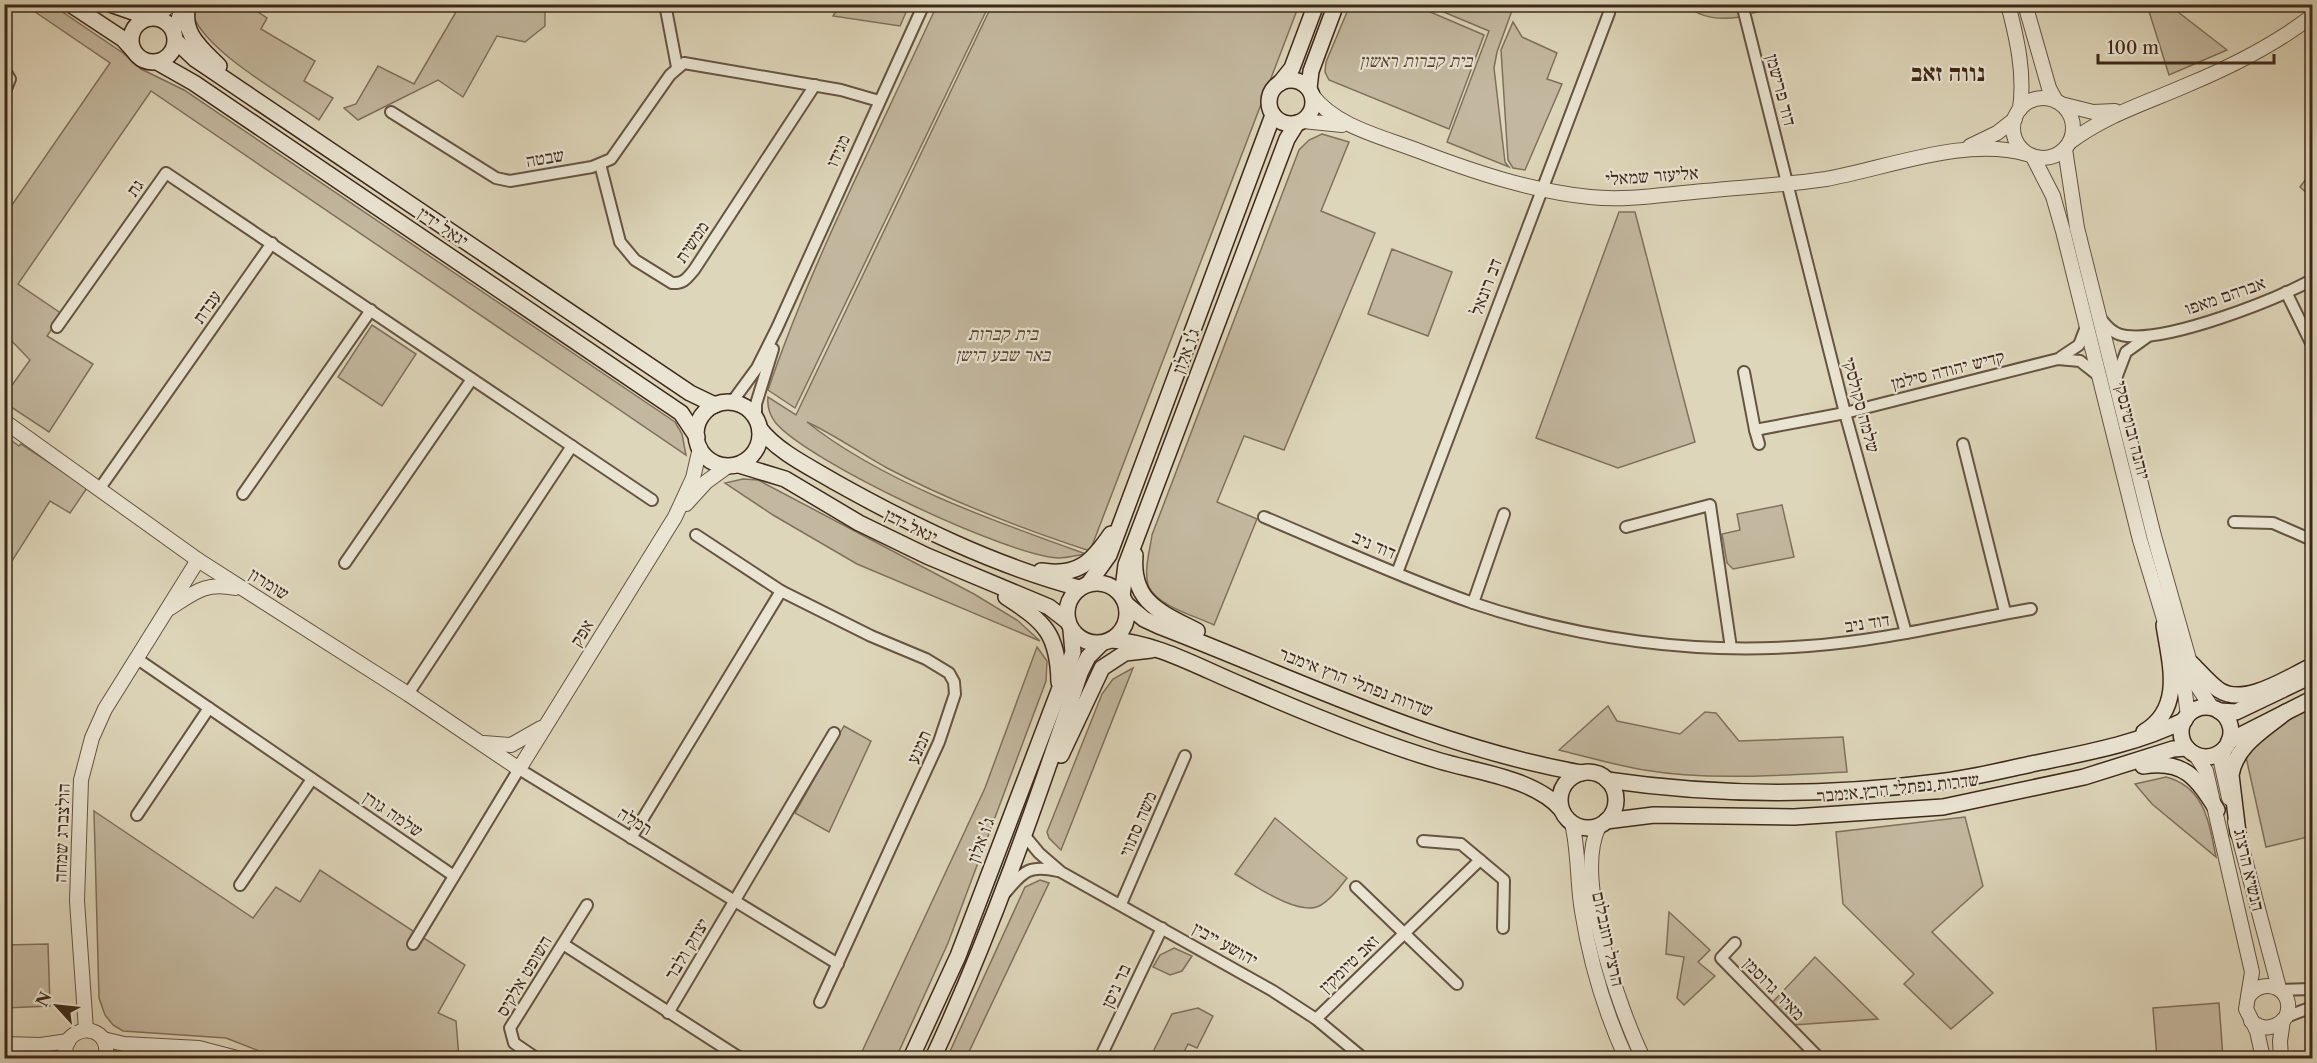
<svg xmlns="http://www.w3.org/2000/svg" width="2317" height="1063" viewBox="0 0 2317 1063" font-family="'Libre Caslon Text','Frank Ruhl Libre',serif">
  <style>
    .green { fill: #c3b89f; stroke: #80705c; stroke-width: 1.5 }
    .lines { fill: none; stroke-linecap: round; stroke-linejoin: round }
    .minor-casing { stroke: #655442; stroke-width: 14 }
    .tertiary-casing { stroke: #655442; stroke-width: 16 }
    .secondary-casing { stroke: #3d281a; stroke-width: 18 }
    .minor { stroke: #eae4d2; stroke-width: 10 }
    .tertiary { stroke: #eae4d2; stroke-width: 14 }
    .secondary { stroke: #eae4d2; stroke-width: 15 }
    .labels { text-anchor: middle; stroke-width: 4.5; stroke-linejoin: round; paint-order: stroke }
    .park-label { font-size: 18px; font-style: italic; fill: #584535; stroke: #eae4d2 }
    .street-label { font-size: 18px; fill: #3d281a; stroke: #eae4d2 }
    .district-label { font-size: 24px; font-weight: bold; fill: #3d281a; stroke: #eae4d2 }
  </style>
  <rect width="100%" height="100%" fill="#ded6ba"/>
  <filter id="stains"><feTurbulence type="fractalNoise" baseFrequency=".00333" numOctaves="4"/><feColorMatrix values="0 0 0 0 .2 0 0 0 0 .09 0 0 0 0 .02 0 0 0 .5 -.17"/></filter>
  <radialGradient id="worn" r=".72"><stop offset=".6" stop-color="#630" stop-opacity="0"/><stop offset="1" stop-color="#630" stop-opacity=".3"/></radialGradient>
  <!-- green -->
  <g class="green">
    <path d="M246 4 267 18 261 29 315 61 304 81 333 98 319 120C287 97 207 52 194 17L197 5Z"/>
    <path d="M25 5H52L123 53 141 69 184 90 675 422 682 434 686 455 151 91 18 284 62 314 47 336 93 364 49 432 5 403V395L30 360 5 334V215L110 63Z"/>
    <path d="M460 5H551L545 8V26L525 42 497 36 463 97 438 80 358 120 344 108 356 104 378 66 414 84Z"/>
    <path d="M840 5H899L907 10 900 26 833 16Z"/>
    <path d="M937 5H989L795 408 768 390C813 258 879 132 937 5Z"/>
    <path d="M992 5H1299L1090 551C1020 528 952 502 887 468 860 453 835 435 807 422 882 482 996 522 1086 554 1077 555 1068 558 1059 558 1010 557 806 461 775 422 769 414 767 407 768 397L796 415Z"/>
    <path d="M1350 5H1414L1484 35 1449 129 1329 80 1325 72 1326 62Z"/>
    <path d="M1427 5H1514L1497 52 1494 68 1505 162 1509 167 1447 142 1489 31Z"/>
    <path d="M1685 5H1737L1741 17C1719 20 1703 19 1685 5Z"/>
    <path d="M1750 5V4L1785 5 1753 13Z"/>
    <path d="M2147 5H2169L2227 50 2169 75Z"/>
    <path d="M1513 22 1522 37 1557 53 1547 79 1562 84 1525 170 1513 168 1508 160 1501 50Z"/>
    <path d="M1322 134 1349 142 1321 211 1375 233 1284 450 1244 436 1217 502 1257 519 1214 625C1196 616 1159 607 1149 587 1143 572 1150 550 1152 535L1299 150 1309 140Z"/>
    <path d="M2312 171V198L2300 187Z"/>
    <path d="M1619 212H1635L1695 442 1618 468 1536 438Z"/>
    <path d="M1392 249 1452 272 1428 336 1368 314Z"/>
    <path d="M372 325 416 354 382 406 338 377Z"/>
    <path d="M5 436 19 446 21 444 87 488 70 513 50 501 5 572Z"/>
    <path d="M743 479 758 480 974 594 1017 620 1040 641 857 564 773 515 725 483Z"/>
    <path d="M1782 505 1794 557 1733 569 1727 563 1722 534 1740 530 1737 514Z"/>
    <path d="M1037 647 1047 661 1046 681 948 943 896 1058H859L985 788Z"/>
    <path d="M1133 668 1061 850 1049 838 1047 832 1102 694 1113 679Z"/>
    <path d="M2312 705V836L2266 847 2246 757 2263 732Z"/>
    <path d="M1608 706 1617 721 1680 734 1705 712 1716 713 1739 741 1843 737 1847 772C1781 775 1710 781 1644 770 1615 765 1587 757 1559 750Z"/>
    <path d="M844 726 871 741 829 832 795 813Z"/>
    <path d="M2166 777C2205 787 2209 823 2216 857L2152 804 2135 784Z"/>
    <path d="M94 811 253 918 276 887 300 902 320 870 465 965 438 1013 456 1021 459 1058H277L226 1038 123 1031 113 1025 105 1015 99 998Z"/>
    <path d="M1965 817 1983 886 1932 932 1993 993 1951 1029 1904 984 1914 974 1843 904 1836 832Z"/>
    <path d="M1275 818 1347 878C1340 887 1332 899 1321 905 1300 918 1254 885 1235 874Z"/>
    <path d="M1040 880 1049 883 966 1058H947L1025 887Z"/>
    <path d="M1669 912 1710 950 1698 962 1715 976 1684 1005 1677 998 1684 957 1666 954Z"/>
    <path d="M48 944 50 1006 5 1008V945Z"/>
    <path d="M1174 948 1192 956 1182 971 1170 975 1153 967 1160 955Z"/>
    <path d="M1815 957 1878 1019 1793 1025 1771 1004Z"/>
    <path d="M2219 1003 2223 1058H2157L2153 1008Z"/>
    <path d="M1198 1008 1213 1016 1197 1048 1188 1044 1181 1058H1165L1153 1052 1172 1014Z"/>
  </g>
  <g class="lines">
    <!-- minor casing -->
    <g class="minor-casing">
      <g id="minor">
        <path d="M665 4 677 67"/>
        <path d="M1742 4 1845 413 1906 633"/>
        <path d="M4 69 10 79 4 94"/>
        <path d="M391 112 496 178 510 181 592 167 611 159 670 75 684 63 841 90 879 101"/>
        <path d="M600 164 620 242 635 260 672 283C684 284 687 278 694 270L815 85"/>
        <path d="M2286 292 2312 345"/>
        <path d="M2101 319C2108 328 2115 335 2127 336 2171 341 2272 301 2312 280"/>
        <path d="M57 327 166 173 652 500"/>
        <path d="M2061 357 2079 345 2086 327"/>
        <path d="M1744 372 1755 430"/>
        <path d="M2115 381 2126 352 2147 337"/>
        <path d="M732 402 757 368 777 328 924 4"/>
        <path d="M756 418V404L773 349"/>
        <path d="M1759 444 1755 430 1845 413 2058 359 2080 361 2099 376"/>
        <path d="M1963 444 2005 612"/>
        <path d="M100 488 272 243"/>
        <path d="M243 494 371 310"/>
        <path d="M1264 517C1333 546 1402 578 1473 603 1579 639 1696 655 1808 646 1883 641 1957 622 2031 609"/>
        <path d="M2234 522 2273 523 2312 540"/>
        <path d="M1626 527 1710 505 1731 648"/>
        <path d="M696 535 781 591 871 636 926 659 949 673 954 682 955 694 939 742 820 1002"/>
        <path d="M345 563 472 379"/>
        <path d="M1397 573 1609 13"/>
        <path d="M1473 603 1504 514"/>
        <path d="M136 658 454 876"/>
        <path d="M408 694 572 446"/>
        <path d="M137 815 209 708"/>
        <path d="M1025 836 1039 853 1061 872 1273 991 1316 1019 1363 1058"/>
        <path d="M631 838 781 591"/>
        <path d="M1423 841 1461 844 1504 880 1503 928"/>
        <path d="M240 885 312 779"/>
        <path d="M1356 887 1457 984"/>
        <path d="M1006 892C1024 870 1030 865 1058 871"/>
        <path d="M1121 904 1185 756"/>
        <path d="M1735 943 1721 958 1819 1058"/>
        <path d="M413 944 519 769 838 964"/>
        <path d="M563 944 740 1058"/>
        <path d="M2281 990 2312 989"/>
        <path d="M668 1013 834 733"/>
        <path d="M2286 1017 2312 1007"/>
        <path d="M1316 1019 1480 860"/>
        <path d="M536 1058 514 1043 510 1028 587 905"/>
        <path d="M1100 1058 1162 928"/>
      </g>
    </g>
    <!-- tertiary casing -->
    <g class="tertiary-casing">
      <g id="tertiary">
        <path d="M2008 4C2017 39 2025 73 2020 109"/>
        <path d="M2025 4 2049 88 2056 101"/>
        <path d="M155 18 171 4"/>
        <path d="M174 31 184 4"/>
        <path d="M1312 95C1336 127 1383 137 1419 151 1474 172 1531 191 1590 197 1627 201 1666 194 1704 191 1744 187 1786 185 1826 179 1888 168 1966 136 2027 154"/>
        <circle cx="2043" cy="128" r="30"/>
        <path d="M2061 104 2093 112 2115 111"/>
        <path d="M1303 121 1342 125"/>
        <path d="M2070 142C2106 115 2146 103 2187 85 2228 68 2277 43 2312 16"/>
        <path d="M1970 146 1997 133 2015 119"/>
        <path d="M2065 149 2077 228 2154 536 2196 684 2212 708"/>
        <path d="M2033 157 2053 196 2063 231 2140 540 2184 685 2188 716"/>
        <path d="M4 421 198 560 408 694 519 769 675 517 693 478 700 448"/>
        <path d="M686 504 706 482 728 466"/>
        <path d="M170 608C195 592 205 582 235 588"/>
        <path d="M484 743 511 745 541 728"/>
        <path d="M2225 748 2221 762 2229 798"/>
        <path d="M2195 754 2206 771 2252 972 2246 1009 2257 1031 2263 1058"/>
        <path d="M2235 822 2279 988"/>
        <path d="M1572 823C1579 852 1577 882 1582 911 1590 962 1605 1012 1626 1058"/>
        <path d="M1599 826C1573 877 1619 1008 1643 1058"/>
        <path d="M2248 997C2264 974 2297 990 2286 1017 2276 1029 2263 1031 2251 1021"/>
        <path d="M86 1030 77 901 81 780 92 738 105 709 198 560"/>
        <path d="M103 1039 124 1044 199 1048 237 1058"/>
        <path d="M4 1044 41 1045 68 1041"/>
        <path d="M67 1058 65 1048 70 1038C87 1021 112 1035 105 1058"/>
        <path d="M2281 1058 2280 1041 2283 1020"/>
      </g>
    </g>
    <!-- secondary casing -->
    <g class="secondary-casing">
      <g id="secondary">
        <path d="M70 4 123 39 133 50"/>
        <path d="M110 4 150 18"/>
        <path d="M188 4C181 33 200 47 219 66"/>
        <circle cx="153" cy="40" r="22"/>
        <path d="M176 41 195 59 690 393 715 405"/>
        <path d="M157 62 194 83 681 413 697 437"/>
        <circle cx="1291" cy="102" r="22"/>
        <path d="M1280 83 1292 68 1316 4"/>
        <path d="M1309 88 1311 71 1336 4"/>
        <circle cx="728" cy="434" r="32"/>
        <path d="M760 429C778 452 810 467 835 482 912 525 993 565 1079 588"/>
        <path d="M739 465 785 479 859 523 927 556 1049 607 1067 621"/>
        <path d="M1135 555C1131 602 1160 612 1197 631"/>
        <path d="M1041 571C1078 577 1092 562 1111 534"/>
        <circle cx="1097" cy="613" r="30"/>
        <path d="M1089 583 1109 555 1273 115"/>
        <path d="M1122 596 1126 565 1287 139 1297 123"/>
        <path d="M1006 597C1045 622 1058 634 1059 682"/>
        <path d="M1126 604 1144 619 1159 626C1297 679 1434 747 1581 773"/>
        <path d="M1111 640C1156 642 1202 669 1244 686 1308 714 1373 741 1440 761 1478 772 1535 779 1561 809"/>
        <path d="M2191 663C2200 672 2209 683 2219 690 2245 707 2288 677 2312 666"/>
        <circle cx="2206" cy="732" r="25"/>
        <path d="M2219 711 2236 712 2307 678"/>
        <path d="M2144 732C2184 708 2170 664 2164 625"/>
        <path d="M2229 741 2312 699"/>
        <path d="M1061 755 1102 668 1125 653 1151 650"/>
        <path d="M2143 766C2184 759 2197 778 2217 810"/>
        <circle cx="1588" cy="800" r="28"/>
        <path d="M1607 780C1716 796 1829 796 1938 782 1973 778 2007 769 2041 762 2091 752 2139 743 2185 720"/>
        <path d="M1606 821 1654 815 1794 817 1943 807 2084 777 2173 749 2187 748"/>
        <path d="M2238 833 2231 775C2236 745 2264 730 2286 712"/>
        <path d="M911 1058 958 956 1068 667 1073 652 1071 630"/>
        <path d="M933 1058C991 933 1036 804 1080 673L1088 657 1101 644"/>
      </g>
    </g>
    <!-- minor -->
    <use href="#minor" class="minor"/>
    <!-- tertiary -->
    <use href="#tertiary" class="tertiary"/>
    <!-- secondary -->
    <use href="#secondary" class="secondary"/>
  </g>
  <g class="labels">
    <!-- park labels -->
    <g class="park-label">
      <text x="1416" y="67">בית קברות ראשון</text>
      <text x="1003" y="340">בית קברות<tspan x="1003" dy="21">באר שבע הישן</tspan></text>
    </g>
    <!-- street labels -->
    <g class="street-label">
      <text transform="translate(1781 90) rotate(75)" y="6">דוד פרישמן</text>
      <text transform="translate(838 151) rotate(-66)" y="6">מגידו</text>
      <text transform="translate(545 158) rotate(-10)" y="6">שבטה</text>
      <text transform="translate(1652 176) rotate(-4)" y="6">אליעזר שמאלי</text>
      <text transform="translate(135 188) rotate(-55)" y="6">גת</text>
      <text transform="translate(443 227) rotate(34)" y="6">יגאל ידין</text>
      <text transform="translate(692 242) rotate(-56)" y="6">ממשית</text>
      <text transform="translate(1486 287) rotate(-69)" y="6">דב רונאל</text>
      <text transform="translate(2225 296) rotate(-19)" y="6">אברהם מאפו</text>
      <text transform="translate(207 307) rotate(-55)" y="6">עבדת</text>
      <text transform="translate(1186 351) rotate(-69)" y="6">ג'ו אלון</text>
      <text transform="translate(1948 370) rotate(-14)" y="6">קדיש יהודה סילמן</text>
      <text transform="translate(1861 405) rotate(75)" y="6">שלמה סקולסקי</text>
      <text transform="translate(2132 430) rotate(76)" y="6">יוהנה זבוטינסקי</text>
      <text transform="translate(911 526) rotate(26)" y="6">יגאל ידין</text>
      <text transform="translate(1374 545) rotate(23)" y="6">דוד ניב</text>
      <text transform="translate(269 584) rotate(32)" y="6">שומרון</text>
      <text transform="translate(1867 623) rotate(-9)" y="6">דוד ניב</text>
      <text transform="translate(582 633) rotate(-58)" y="6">אפק</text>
      <text transform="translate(1356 682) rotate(21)" y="6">שדרות נפתלי הרץ אימבר</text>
      <text transform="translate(919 747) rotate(-66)" y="6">תמנע</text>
      <text transform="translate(1898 788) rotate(-6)" y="6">שדרות נפתלי הרץ אימבר</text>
      <text transform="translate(393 814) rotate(34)" y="6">שלמה גורן</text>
      <text transform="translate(635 821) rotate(32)" y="6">רמלה</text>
      <text transform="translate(1138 824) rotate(-67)" y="6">משה סתווי</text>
      <text transform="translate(62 833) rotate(-88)" y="6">הולצברג שמחה</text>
      <text transform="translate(981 840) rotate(-69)" y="6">ג'ו אלון</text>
      <text transform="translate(2249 870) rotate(77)" y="6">הנשיא הרצוג</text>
      <text transform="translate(1608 939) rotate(78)" y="6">הרצל רוזנבלום</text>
      <text transform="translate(1225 944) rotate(29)" y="6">יהושע ייבין</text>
      <text transform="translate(687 949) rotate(-59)" y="6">יצחק ולבר</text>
      <text transform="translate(1349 964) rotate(-44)" y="6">זאב טיומקין</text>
      <text transform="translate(524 976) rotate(-59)" y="6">השופט אלקיס</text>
      <text transform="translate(1116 986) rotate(-65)" y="6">בר ניסן</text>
      <text transform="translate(1774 989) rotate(46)" y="6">מאיר גרוסמן</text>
    </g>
    <!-- district labels -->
    <g class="district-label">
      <text x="1948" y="81">נווה זאב</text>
    </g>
  </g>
  <!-- margin -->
  <rect width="2317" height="1063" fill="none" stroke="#ded6ba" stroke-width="24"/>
  <rect x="6" y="6" width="2305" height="1051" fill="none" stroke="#3d281a" stroke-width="3"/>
  <rect x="12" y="12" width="2293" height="1039" fill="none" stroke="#3d281a" stroke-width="1.5"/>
  <!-- north arrow -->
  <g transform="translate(57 1006) rotate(297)" stroke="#eae4d2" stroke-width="4.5" paint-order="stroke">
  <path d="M0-4.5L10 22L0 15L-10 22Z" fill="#3d281a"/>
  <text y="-9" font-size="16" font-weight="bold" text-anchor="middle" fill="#3d281a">N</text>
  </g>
  <!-- scale -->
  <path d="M2098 54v9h176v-9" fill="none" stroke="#3d281a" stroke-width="3"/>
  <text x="2107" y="54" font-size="18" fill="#3d281a" stroke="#eae4d2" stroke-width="4.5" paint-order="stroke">100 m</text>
  <rect width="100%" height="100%" filter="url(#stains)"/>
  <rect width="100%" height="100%" fill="url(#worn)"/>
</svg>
